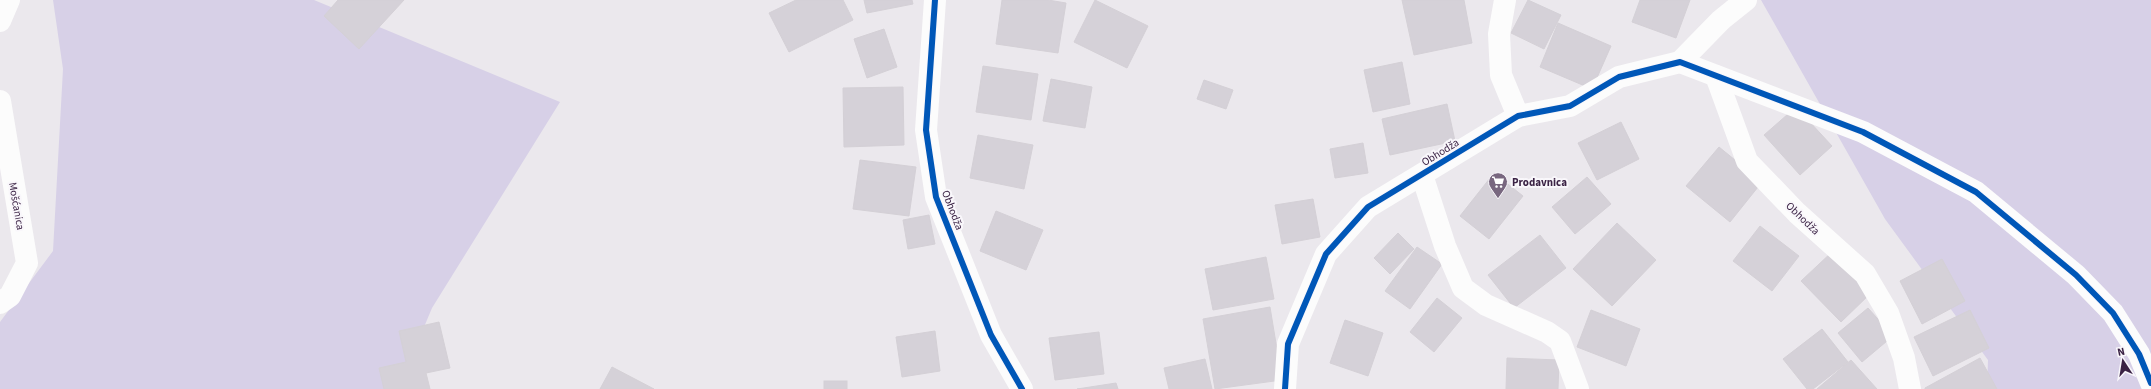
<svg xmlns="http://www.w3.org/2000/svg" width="2151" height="389" viewBox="0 0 2151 389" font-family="'Source Sans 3',sans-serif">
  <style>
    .green { fill: #d7d0e7 }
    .building { fill: #d5d1d8; stroke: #d4d0d6 }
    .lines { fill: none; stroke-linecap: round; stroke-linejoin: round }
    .minor { stroke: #fcfcfc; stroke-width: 22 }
    .cycleway-casing { stroke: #f9f7fb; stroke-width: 8 }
    .cycleway { stroke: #0057b8; stroke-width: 6 }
    .labels { text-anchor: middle; stroke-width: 4; stroke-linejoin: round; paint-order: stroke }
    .street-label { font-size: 11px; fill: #3a2244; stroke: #f9f7fb }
    .poi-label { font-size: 11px; font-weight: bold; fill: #3a2244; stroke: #f9f7fb; text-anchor: start }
  </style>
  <rect width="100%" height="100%" fill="#ebe8ed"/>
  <!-- green -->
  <g class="green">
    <path d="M53 0H314L560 102 432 308 398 389H0V322L53 251 63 69Z"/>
    <path d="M1761 0H2151V389H1987L1988 360 1885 219Z"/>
  </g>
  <!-- building -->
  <g class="building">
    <path d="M338 0H404L359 49 324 16Z"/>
    <path d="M796 0H843L853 20 789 52 769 13Z"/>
    <path d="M864 0H912L913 4 867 13Z"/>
    <path d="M1002 0H1048L1066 3 1058 53 996 44Z"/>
    <path d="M1095 0 1148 26 1127 68 1074 42Z"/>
    <path d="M1402 0H1464L1472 43 1414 55Z"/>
    <path d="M1528 0 1561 15 1544 49 1511 33Z"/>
    <path d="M1640 0H1690L1676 38 1632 22Z"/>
    <path d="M1558 23 1611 46 1592 89 1540 67Z"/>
    <path d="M884 29 897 67 867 78 854 39Z"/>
    <path d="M1402 62 1410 104 1373 112 1364 70Z"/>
    <path d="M983 66 1038 74 1031 120 976 112Z"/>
    <path d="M1051 79 1092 87 1085 128 1043 121Z"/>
    <path d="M1204 80 1233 90 1226 109 1197 99Z"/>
    <path d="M903 87 904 145 844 147 843 88Z"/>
    <path d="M1447 104 1455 141 1390 155 1382 119Z"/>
    <path d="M1796 107 1832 146 1800 175 1764 135Z"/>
    <path d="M1621 122 1639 159 1597 180 1578 143Z"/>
    <path d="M978 135 1033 145 1024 189 970 178Z"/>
    <path d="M1363 143 1368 173 1335 178 1330 149Z"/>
    <path d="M1719 147 1762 182 1730 222 1686 186Z"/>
    <path d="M860 160 916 167 909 216 853 209Z"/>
    <path d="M1494 173 1523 196 1489 239 1460 216Z"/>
    <path d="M1587 177 1611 204 1575 234 1552 207Z"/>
    <path d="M1313 199 1320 237 1282 244 1275 205Z"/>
    <path d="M996 211 1043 230 1026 270 980 251Z"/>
    <path d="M929 215 935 244 908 249 903 220Z"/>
    <path d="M1617 223 1656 260 1612 306 1573 269Z"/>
    <path d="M1760 226 1799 256 1772 291 1733 261Z"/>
    <path d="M1398 233 1414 249 1390 274 1374 258Z"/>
    <path d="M1540 235 1566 268 1514 308 1488 275Z"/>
    <path d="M1417 247 1442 264 1410 309 1385 291Z"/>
    <path d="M1833 251 1872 292 1841 322 1801 281Z"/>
    <path d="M1266 257 1274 299 1213 310 1205 269Z"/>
    <path d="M1942 259 1965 301 1922 324 1900 281Z"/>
    <path d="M1437 298 1462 318 1434 352 1410 332Z"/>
    <path d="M1270 307 1282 380 1215 389 1203 319Z"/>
    <path d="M1868 308 1893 336 1862 362 1838 333Z"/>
    <path d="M1591 310 1640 329 1626 366 1577 347Z"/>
    <path d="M1970 310 1989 348 1933 376 1914 337Z"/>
    <path d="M1345 320 1383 333 1368 376 1330 363Z"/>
    <path d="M439 322 450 368 426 373 430 389H384L379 368 406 362 399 331Z"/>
    <path d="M1822 329 1848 362 1813 389H1807L1783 359Z"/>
    <path d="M935 331 940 371 902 377 896 337Z"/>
    <path d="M1099 332 1104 374 1055 380 1049 338Z"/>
    <path d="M1507 358 1559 360 1558 389H1506Z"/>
    <path d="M1980 358 1997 389H1925V388Z"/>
    <path d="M1205 359 1212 389H1169L1164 368Z"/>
    <path d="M1851 360 1877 389H1817Z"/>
    <path d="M612 367 654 389H600Z"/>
    <rect x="824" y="381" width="23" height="8"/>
    <path d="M1116 383 1118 389H1077Z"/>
  </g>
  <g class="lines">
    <!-- minor -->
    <g class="minor">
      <path d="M935 0 926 130 936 197 991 335 1022 389"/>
      <path d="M1505 0 1499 34 1501 75 1518 116"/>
      <path d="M0 21 9 0"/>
      <path d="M1680 62 1721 20 1746 0"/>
      <path d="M1716 76 1747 161 1797 213 1865 274 1888 313 1904 358 1910 389"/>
      <path d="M0 101 27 263 10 296 0 303"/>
      <path d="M1422 175 1445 246 1463 288 1486 305 1547 332 1560 341 1578 389"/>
      <path d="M1285 389 1288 344 1326 254 1368 207 1518 116 1570 106 1619 77 1680 62 1863 132 1976 192 2076 275 2113 313 2139 354 2151 383"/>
    </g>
    <!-- cycleway casing -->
    <g class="cycleway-casing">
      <g id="cycleway">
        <path d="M935 0 926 130 936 197 991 335 1022 389"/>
        <path d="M1285 389 1288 344 1326 254 1368 207 1518 116 1570 106 1619 77 1680 62 1863 132 1976 192 2076 275 2113 313 2139 354 2151 383"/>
      </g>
    </g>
    <!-- cycleway -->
    <use href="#cycleway" class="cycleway"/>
  </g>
  <!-- icons -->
  <defs>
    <g id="supermarket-pin" transform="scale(1)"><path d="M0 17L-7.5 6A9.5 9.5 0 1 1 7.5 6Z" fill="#78677f" stroke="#f9f7fb"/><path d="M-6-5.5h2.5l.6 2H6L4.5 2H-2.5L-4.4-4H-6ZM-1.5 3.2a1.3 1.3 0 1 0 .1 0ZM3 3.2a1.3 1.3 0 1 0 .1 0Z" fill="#fff"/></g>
  </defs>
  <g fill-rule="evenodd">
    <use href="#supermarket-pin" x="1498" y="182"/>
  </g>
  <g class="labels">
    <!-- street labels -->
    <g class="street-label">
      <text transform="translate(1440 152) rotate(-32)" y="4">Obhodža</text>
      <text transform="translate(17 206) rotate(80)" y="4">Mošćanica</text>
      <text transform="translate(953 210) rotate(69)" y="4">Obhodža</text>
      <text transform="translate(1803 218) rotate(44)" y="4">Obhodža</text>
    </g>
    <!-- poi labels -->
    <g class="poi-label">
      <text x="1512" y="186">Prodavnica</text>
    </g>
  </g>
  <!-- north arrow -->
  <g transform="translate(2123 361) rotate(348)" stroke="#f9f7fb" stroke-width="3" paint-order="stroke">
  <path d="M0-3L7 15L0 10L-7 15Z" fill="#3a2244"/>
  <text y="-6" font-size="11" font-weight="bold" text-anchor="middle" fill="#3a2244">N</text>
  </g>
</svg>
